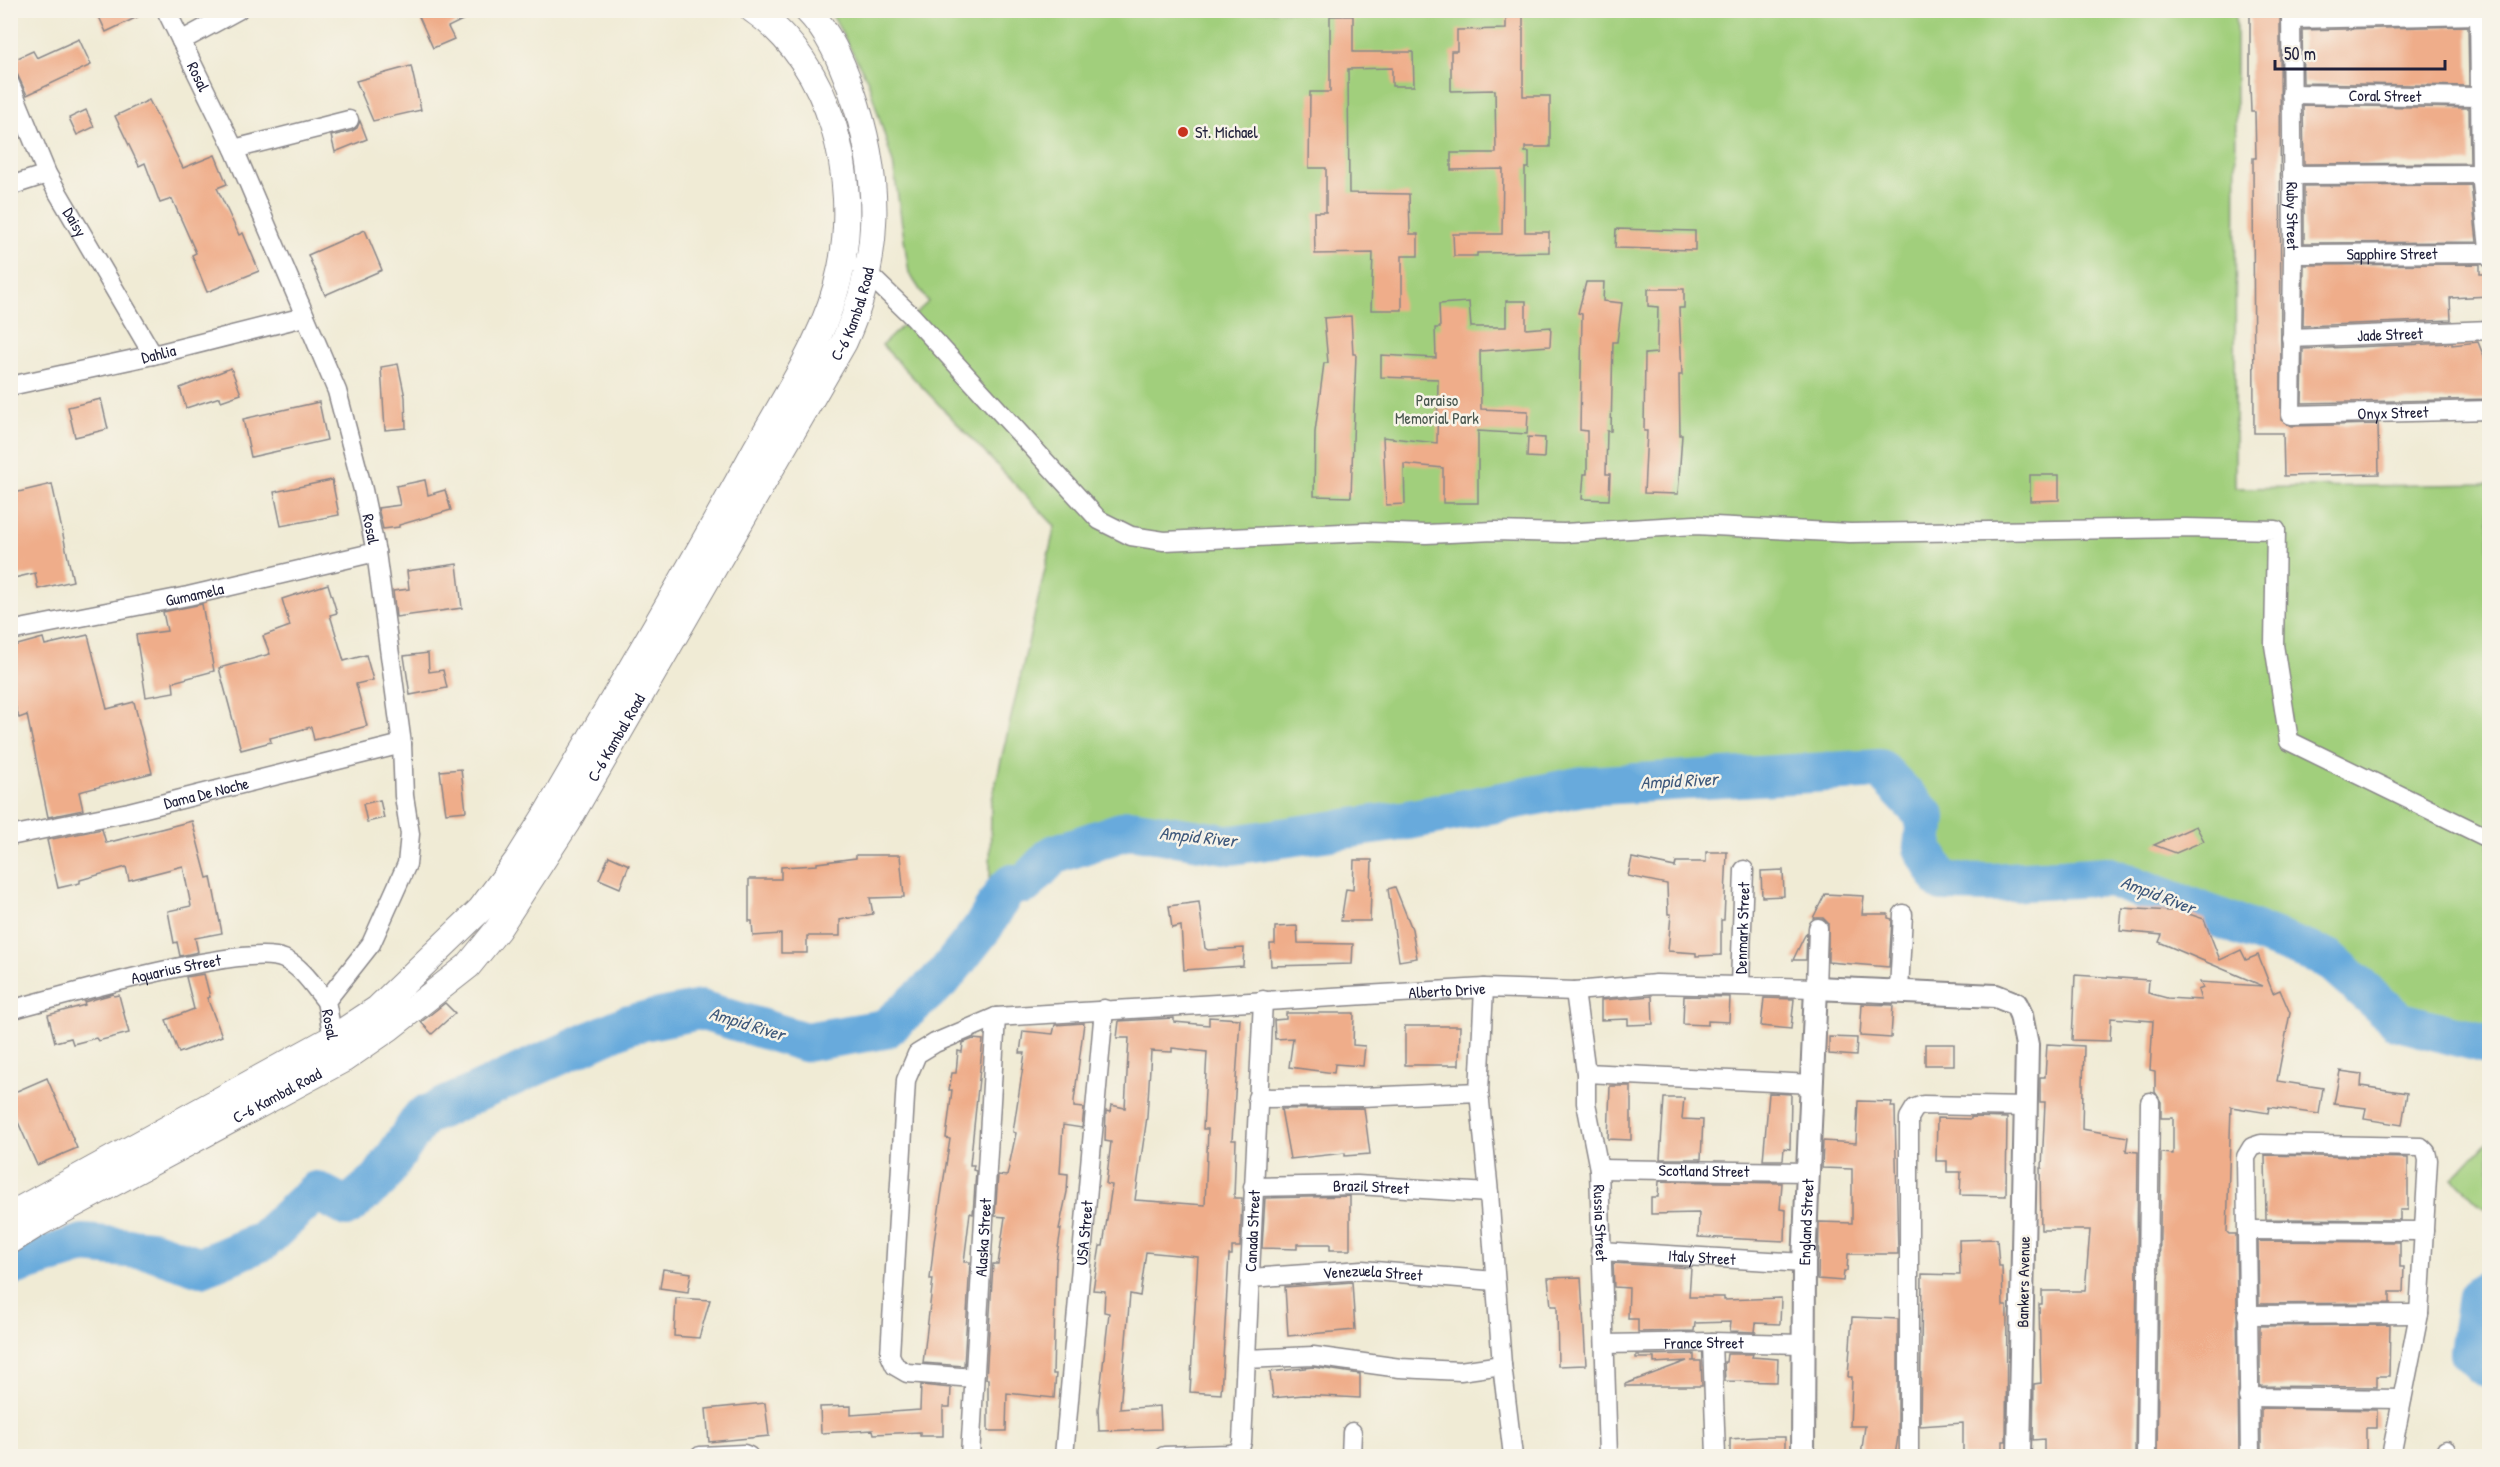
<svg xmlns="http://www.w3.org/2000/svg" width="2500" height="1467" viewBox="0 0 2500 1467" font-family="'Patrick Hand',sans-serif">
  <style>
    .green { fill: #a1cf7c; stroke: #62785c; stroke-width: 1.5 }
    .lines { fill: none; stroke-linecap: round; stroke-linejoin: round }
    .river { stroke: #68aadc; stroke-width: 40 }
    .building { fill: #efad8a; fill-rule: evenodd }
    .minor-casing { stroke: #898688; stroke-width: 21 }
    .tertiary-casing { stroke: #898688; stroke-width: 26 }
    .secondary-casing { stroke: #898688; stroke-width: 28 }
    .minor { stroke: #fff; stroke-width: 18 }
    .tertiary { stroke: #fff; stroke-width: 22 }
    .secondary { stroke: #fff; stroke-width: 26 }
    .poi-dot { fill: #c8321e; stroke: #f7f3e8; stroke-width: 2 }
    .labels { text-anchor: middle; stroke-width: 5; stroke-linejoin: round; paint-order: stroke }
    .street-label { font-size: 16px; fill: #22223b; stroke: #f7f3e8 }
    .poi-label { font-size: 16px; fill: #22223b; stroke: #f7f3e8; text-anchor: start }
    .park-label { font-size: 16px; fill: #48564e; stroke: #f7f3e8 }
    .water-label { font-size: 18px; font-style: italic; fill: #3e587b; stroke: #f7f3e8 }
  </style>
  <rect width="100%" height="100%" fill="#f7f3e8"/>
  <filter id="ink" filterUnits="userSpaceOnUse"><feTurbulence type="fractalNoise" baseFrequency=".0167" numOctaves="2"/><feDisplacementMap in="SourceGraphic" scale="12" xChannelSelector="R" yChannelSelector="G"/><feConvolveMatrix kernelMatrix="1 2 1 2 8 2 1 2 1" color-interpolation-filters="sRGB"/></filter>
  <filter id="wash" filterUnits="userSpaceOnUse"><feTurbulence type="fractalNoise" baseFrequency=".008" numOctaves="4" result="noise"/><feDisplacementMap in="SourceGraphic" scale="24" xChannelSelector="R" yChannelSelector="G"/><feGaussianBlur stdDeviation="1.35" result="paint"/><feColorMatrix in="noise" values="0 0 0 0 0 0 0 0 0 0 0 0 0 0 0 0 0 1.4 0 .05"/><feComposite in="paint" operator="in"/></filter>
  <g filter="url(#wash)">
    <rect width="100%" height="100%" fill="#f0ebd5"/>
    <!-- green -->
    <g class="green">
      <path d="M830 11H2236L2235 488 2489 484V1045L2398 1021 2329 959 2107 876 1992 883 1942 882 1923 848 1925 817 1880 769 1583 786 1408 820 1232 845 1130 829 1053 855 1025 884 990 881 991 804 1055 526 882 345 928 302 909 273 893 163 868 81Z"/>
      <path d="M2489 1140V1204L2484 1209 2453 1178Z"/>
      <path d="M2489 1289V1368L2485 1367 2469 1352 2477 1297Z"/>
    </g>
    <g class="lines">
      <!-- river -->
      <g class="river">
        <path d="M10 1267 83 1244 151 1250 201 1267 263 1241 316 1191 347 1207 380 1179 422 1117 629 1024 700 1010 805 1042 885 1029 943 978 984 926 1004 892 1012 884H1025L1053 855 1130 829 1232 845 1408 820 1583 786 1880 769 1926 817 1923 848 1942 882 1992 883 2107 876 2329 959 2398 1021 2490 1045"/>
        <path d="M2490 1289 2477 1297 2469 1352 2485 1367 2490 1368"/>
      </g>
    </g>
    <g id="blocks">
      <!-- building -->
      <g class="building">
        <path d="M96 10H152L106 32Z"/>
        <path d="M416 10H483L448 27 454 39 433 48Z"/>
        <path d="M1506 10H1523V96H1550V147H1525V152H1529V168H1525V232H1549V252L1477 253V256H1454L1453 234H1502L1503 169 1451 170V153H1496L1495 90 1451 91V51H1457V30L1506 29Z"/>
        <path d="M2250 10H2280L2281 420 2291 426 2378 424 2379 474 2284 476 2283 433H2254L2253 158H2256L2255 112H2251L2250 85Z"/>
        <path d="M1330 16H1353V52H1413L1414 86H1392V68L1348 69 1349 193 1409 194 1410 234H1418V256H1402V310H1371L1373 253 1315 254 1314 212H1326V168H1309L1310 92H1330Z"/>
        <path d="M2468 26 2469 86 2303 83 2302 30Z"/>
        <path d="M79 39 91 65 27 95 11 61 33 51 37 58Z"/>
        <path d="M411 66 421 110 373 121 356 81Z"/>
        <path d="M149 100 183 168 215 155 227 184 217 188 239 235 243 233 259 271 207 292 192 255 196 253 172 199 160 203 145 163 139 166 115 116Z"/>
        <path d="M2303 105 2469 108 2470 163 2304 164Z"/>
        <path d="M86 110 94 127 77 135 69 118Z"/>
        <path d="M360 121 367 139 335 152 331 136 352 131 357 128Z"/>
        <path d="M2471 185 2477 242 2304 243V186Z"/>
        <path d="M1616 229 1695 231V250L1615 248Z"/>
        <path d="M365 230 382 270 325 295 308 255Z"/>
        <path d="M2480 264V274H2489V296L2450 298 2451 320 2303 326 2304 265Z"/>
        <path d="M1586 282H1604L1603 301 1622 303 1617 342H1613L1611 431H1607L1606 474H1610L1609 500 1582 499 1584 474H1587V431L1580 430 1582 314 1578 313Z"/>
        <path d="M1648 289H1684V308H1679L1682 375H1679L1680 435H1682L1678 494 1644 493 1647 431H1644L1645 354 1657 353 1658 307 1648 306Z"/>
        <path d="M1506 301H1526V329L1551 327 1550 346 1480 351 1481 409 1528 411 1527 434 1478 431V503H1443V468L1404 464 1405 504 1386 505 1383 437 1437 443 1438 379 1381 377V355L1436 358 1435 328H1440L1439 304 1469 302 1471 327H1506Z"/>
        <path d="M1351 316 1353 354H1356L1351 497 1314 496 1315 432 1324 363H1328L1324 318Z"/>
        <path d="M2478 342 2490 372V399L2302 403 2303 349 2452 343V345Z"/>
        <path d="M398 364 405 397 406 428 385 430 381 367Z"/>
        <path d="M231 368 241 394 221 401 220 397 186 408 180 388Z"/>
        <path d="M101 399 108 429 75 437 68 407Z"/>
        <path d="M319 402 327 440 251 457 243 419Z"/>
        <path d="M1528 437 1545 438 1544 458 1527 457Z"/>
        <path d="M2030 475H2059V500L2030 501Z"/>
        <path d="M332 480 339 515 281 526 274 492Z"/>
        <path d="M425 480 428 495 445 490 451 510 399 525V527L383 529 378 508 400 505 396 486Z"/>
        <path d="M52 484 73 581 38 589 35 573 10 579V494Z"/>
        <path d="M457 564 462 608 396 617 393 591 409 589 407 571Z"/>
        <path d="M328 584 337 613 330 615 344 661 366 655 373 680 356 684 367 726 314 740 311 727 270 738 271 742 241 750 219 668 270 654 263 636 290 626 282 599Z"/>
        <path d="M202 604 214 671 173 682 174 692 146 697 136 635 167 631 163 612Z"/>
        <path d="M88 635 107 709 134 702 152 773 79 792 83 810 48 817 27 715 19 718 10 689V647L43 638 45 645Z"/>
        <path d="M428 653 429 672 443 670 447 688 410 695 404 656Z"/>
        <path d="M461 769 466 811 446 813 440 771Z"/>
        <path d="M380 800 384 818 367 822 363 804Z"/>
        <path d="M192 821 207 878 211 877 222 933 195 938 198 952 180 956 177 942 174 943 168 911 191 906 183 866 129 880 126 867 80 880V883L58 888 47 840 102 829 106 843Z"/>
        <path d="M2196 826 2204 841 2176 853 2154 845Z"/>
        <path d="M1706 852H1727L1724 920H1721V955L1696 956V953L1668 951 1671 914H1668L1667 884 1628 876 1632 858 1675 867 1676 862H1706Z"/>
        <path d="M856 855H900L904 897 870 898 873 914 840 920V936H807V953H781V934L753 936 752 921H749V879H781V867L817 865V863L856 858Z"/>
        <path d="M609 856 629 865 620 888 599 879Z"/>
        <path d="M1354 860H1372L1370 921H1341L1346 889 1353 890Z"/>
        <path d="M1783 870 1784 896 1762 897 1761 871Z"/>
        <path d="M1395 887 1412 929 1417 958 1399 961 1388 889Z"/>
        <path d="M1825 894 1864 896 1862 914H1888V918L1892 919 1889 967 1828 962V923L1823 918H1813Z"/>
        <path d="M1199 902 1205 948 1208 950 1244 948 1243 966 1184 970 1181 926 1172 928 1169 906Z"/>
        <path d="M2122 908 2170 911 2171 908 2204 919 2220 960 2241 950 2246 960 2258 955 2273 993 2280 990 2290 1013 2277 1081 2323 1088 2319 1114 2269 1107 2268 1113 2231 1107 2227 1232 2229 1234H2236L2239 1456H2157L2161 1153 2173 1154V1118H2161V1102L2155 1092V1071L2150 1070 2153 1021 2111 1018 2110 1041 2072 1040 2075 975 2149 980 2148 993 2167 998 2201 1000 2198 990 2203 988 2200 982 2263 986 2159 942 2162 935 2120 931Z"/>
        <path d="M1297 926 1298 943 1353 944 1352 964 1271 966 1270 944H1275V927Z"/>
        <path d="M1807 932 1806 960H1793L1803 939Z"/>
        <path d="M204 974 210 997 207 998 222 1036 179 1053 166 1020 194 1009 186 977Z"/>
        <path d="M113 994 114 996 119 995 129 1033 98 1041 96 1038 73 1044 71 1038 55 1042 48 1015 85 1005 84 1002Z"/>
        <path d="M1652 996 1653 1024 1628 1025V1019L1601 1020V1000Z"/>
        <path d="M1684 996 1730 997 1729 1022 1708 1021V1025L1683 1024Z"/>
        <path d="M1764 998 1794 999 1791 1029 1761 1026Z"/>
        <path d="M445 1003 455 1013 432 1034 421 1022Z"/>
        <path d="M1862 1004 1893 1005 1891 1038 1860 1036Z"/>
        <path d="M1286 1013H1354L1353 1045 1365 1046 1363 1066 1335 1064 1334 1073 1289 1067 1293 1038 1275 1039 1274 1020 1286 1019Z"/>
        <path d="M1209 1017 1240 1019 1232 1140H1236L1234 1198H1242L1240 1247H1232V1255H1229L1221 1394 1190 1392 1198 1257 1146 1252 1140 1296 1130 1294 1120 1409 1160 1406 1161 1429 1099 1431 1098 1409 1109 1313 1104 1312 1105 1291 1093 1290 1100 1246H1103L1112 1185 1106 1184 1111 1142 1105 1141 1106 1111 1110 1112 1111 1105 1125 1108 1129 1038H1117L1119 1021 1174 1018V1022L1209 1025ZM1172 1048 1207 1052 1203 1129H1208L1205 1205 1135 1200 1147 1117 1151 1051 1172 1052Z"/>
        <path d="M1084 1023 1074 1101V1107L1084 1108 1082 1128 1063 1125 1060 1173 1068 1174 1067 1192 1059 1229H1061L1056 1261 1053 1374H1056L1054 1398 1007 1393 1006 1431H988V1379H986L993 1264H998L1005 1217 995 1216 998 1175 1007 1176 1016 1133 1013 1132 1025 1053H1020L1023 1031 1053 1034 1055 1025Z"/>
        <path d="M1405 1026H1460L1459 1065H1405Z"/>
        <path d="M1829 1037 1857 1038 1856 1056 1829 1054Z"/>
        <path d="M973 1039 983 1040 970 1165H974L973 1170 976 1171 973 1214 970 1213 964 1262H970L964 1366 923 1363 933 1279H930L934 1242 950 1139 946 1138 952 1090H949L952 1073H956L958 1051 962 1052 963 1043Z"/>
        <rect x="1925" y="1044" width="29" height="21"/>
        <path d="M2047 1044 2084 1046 2082 1129 2128 1137 2126 1151 2138 1152 2135 1456H2044V1439L2033 1440 2034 1384 2041 1383 2039 1304H2042V1291H2085L2090 1230H2041L2040 1168H2042L2045 1102H2040V1077H2045Z"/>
        <path d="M2340 1071 2362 1074 2361 1086 2407 1093 2402 1125 2364 1119 2366 1108 2334 1104Z"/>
        <path d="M47 1078 77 1148 37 1165 10 1104V1094Z"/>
        <path d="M1610 1086H1631V1140L1608 1139Z"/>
        <path d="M1769 1093 1791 1094 1790 1149 1784 1148 1783 1160H1763Z"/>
        <path d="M1664 1098H1684L1682 1119 1703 1120 1701 1159H1660Z"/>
        <path d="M1858 1101 1892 1102 1891 1107H1895L1898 1254H1848L1847 1271H1844L1843 1281 1818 1279 1819 1222 1852 1223V1169L1822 1168 1823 1141 1856 1143Z"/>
        <path d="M1364 1108 1370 1154 1345 1156V1153L1290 1159 1281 1109Z"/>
        <path d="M1971 1117 2007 1118 2006 1196 1960 1195 1961 1172H1947V1161H1936L1937 1118 1971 1119Z"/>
        <path d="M2265 1155 2408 1158V1210H2400V1220L2266 1219Z"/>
        <path d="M1659 1181 1782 1183 1780 1209 1786 1210 1785 1241 1698 1237 1699 1213 1651 1214V1197H1658Z"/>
        <path d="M1350 1196V1250H1330V1244H1297V1249L1262 1248 1265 1198Z"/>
        <path d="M1997 1239 1999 1266H2002L2003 1306H2007L2006 1441H2003V1456H1963V1423L1920 1426 1922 1274 1960 1275 1959 1240Z"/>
        <path d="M2258 1241 2400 1242V1267H2404L2403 1292H2390V1303L2259 1304Z"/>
        <path d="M1613 1263 1691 1268 1689 1297H1724V1300L1781 1298 1780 1324 1756 1323 1755 1332 1730 1331 1731 1322 1695 1323 1694 1331 1638 1332V1319H1628L1629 1288 1614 1287Z"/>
        <path d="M663 1269 691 1273 688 1292 660 1288Z"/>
        <path d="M1581 1277 1586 1365 1558 1366 1557 1306H1551L1548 1278Z"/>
        <path d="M1352 1282 1355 1330 1288 1336 1285 1287Z"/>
        <path d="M676 1298 710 1300 699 1338 674 1336Z"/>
        <path d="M1852 1317 1898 1319V1436L1895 1456H1861L1865 1426H1850L1852 1377H1848Z"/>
        <path d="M2390 1325 2389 1376H2377V1387L2260 1386V1326Z"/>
        <path d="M1694 1354V1361H1691H1701L1702 1386H1625V1384L1687 1361 1654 1363V1358H1636V1355Z"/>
        <path d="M1727 1354H1753L1752 1357 1778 1359 1777 1382 1725 1381 1724 1362H1726Z"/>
        <path d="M1313 1367 1360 1374V1398L1303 1395 1273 1398 1270 1372Z"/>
        <path d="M921 1385 951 1388 950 1407H943V1436H920V1432L874 1434 873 1430 821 1433 820 1407 851 1406V1415L920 1410Z"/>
        <path d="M765 1403 769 1436 709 1442 706 1409Z"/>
        <path d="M2261 1408 2377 1410V1428H2366V1456H2261Z"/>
        <path d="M1760 1437H1785V1456H1730V1439Z"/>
      </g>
    </g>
  </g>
  <g filter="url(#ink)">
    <use href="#blocks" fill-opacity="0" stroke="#898688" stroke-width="1.5"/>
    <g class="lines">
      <!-- minor casing -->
      <g class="minor-casing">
        <g id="minor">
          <path id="s1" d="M166 10 234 149 337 391 363 490 376 552 402 744 404 796 410 834 407 864 371 944 326 1001 333 1038 338 1047"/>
          <path id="s2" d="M2291 10 2293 254 2291 415 2490 410"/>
          <path d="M2479 10 2481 174 2490 258"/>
          <path d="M2291 19 2478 15"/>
          <path d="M181 41 238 10"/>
          <path id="s3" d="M10 84 47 174 153 355"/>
          <path id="s4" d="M2291 94 2479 97"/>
          <path d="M234 149 349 120"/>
          <path d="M2292 175 2481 174"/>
          <path d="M10 186 47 174"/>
          <path id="s5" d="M2293 254 2489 253"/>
          <path d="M860 266 913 317 1099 520 1131 536 1164 541 1366 532 1426 534 1494 531 1564 533 1695 525 1850 533 2185 528 2276 530 2274 645 2289 741 2490 839"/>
          <path id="s6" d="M2291 338 2490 330"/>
          <path id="s7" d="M10 386 153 355 304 317"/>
          <path id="s8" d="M10 631 188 596 376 552"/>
          <path id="s9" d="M10 836 129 812 402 744"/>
          <path id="s10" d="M1740 985 1744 870"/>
          <path d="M1484 988 1479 1092 1489 1193 1502 1365 1513 1456"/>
          <path d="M1899 990 1903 914"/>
          <path id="s11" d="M1575 991 1586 1073V1103L1599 1169 1608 1456"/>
          <path id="s12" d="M10 1010C59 997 247 942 284 959 302 967 314 987 326 1001"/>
          <path d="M1586 1073 1813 1084"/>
          <path d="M1257 1098 1361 1097 1479 1092"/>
          <path id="s13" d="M1599 1169 1808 1172"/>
          <path id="s14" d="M1253 1187 1357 1185 1489 1193"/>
          <path d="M2249 1230 2424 1231"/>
          <path id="s15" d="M1600 1251 1804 1263"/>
          <path id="s16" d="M1250 1278 1362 1270 1495 1281"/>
          <path d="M2247 1315 2419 1314"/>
          <path d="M1712 1342 1716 1456"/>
          <path id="s17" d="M1606 1344 1712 1342 1802 1344"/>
          <path d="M1247 1359 1313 1356 1400 1368 1460 1371 1502 1365"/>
          <path id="s18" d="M974 1378 907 1373 895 1366 890 1355 906 1080 917 1054 935 1043 996 1017 1484 988 1575 991 1656 984 1816 988 1818 928"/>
          <path d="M2248 1397 2402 1399"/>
          <path d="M700 1456 744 1454 749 1456"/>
          <path id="s19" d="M970 1456 996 1017"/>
          <path id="s20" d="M1064 1456 1104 1009"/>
          <path id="s21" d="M1164 1456 1229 1454 1239 1452 1242 1442 1263 1000"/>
          <path d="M1351 1456 1352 1432"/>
          <path d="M1909 1456V1118L1915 1108 1923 1105 2027 1107"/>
          <path d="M2146 1456 2150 1102"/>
          <path d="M2250 1456 2246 1157 2252 1147 2261 1144 2421 1147 2426 1152 2428 1160 2419 1314 2391 1456"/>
          <path d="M2446 1456V1450"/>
        </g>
      </g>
      <!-- tertiary casing -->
      <g class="tertiary-casing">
        <g id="tertiary">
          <path id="s22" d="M1803 1456 1804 1263 1816 988 1996 996 2016 1004 2021 1015 2027 1045 2019 1456"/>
        </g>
      </g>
      <!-- secondary casing -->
      <g class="secondary-casing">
        <g id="secondary">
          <path d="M10 1215 333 1038 377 1009 481 909 517 861 547 813C617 692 689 572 756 449 788 392 828 333 841 268 859 179 832 64 753 10"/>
          <path id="s23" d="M10 1241 39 1223 344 1059 389 1028 468 966 498 929 566 824 844 342C882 258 882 177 851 89 841 61 829 32 807 10"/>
        </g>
      </g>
      <!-- minor -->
      <use href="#minor" class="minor"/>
      <!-- tertiary -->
      <use href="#tertiary" class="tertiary"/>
      <!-- secondary -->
      <use href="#secondary" class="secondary"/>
    </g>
  </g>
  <!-- markers -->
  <circle class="poi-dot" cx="1183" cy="132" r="6"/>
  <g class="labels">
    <!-- street labels -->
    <g class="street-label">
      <text dy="6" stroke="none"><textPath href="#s1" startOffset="74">Rosal</textPath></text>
      <text dy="6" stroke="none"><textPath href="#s4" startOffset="94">Coral Street</textPath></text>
      <text dy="6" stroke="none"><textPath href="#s2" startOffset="206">Ruby Street</textPath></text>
      <text dy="6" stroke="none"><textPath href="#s3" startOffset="153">Daisy</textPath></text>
      <text dy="6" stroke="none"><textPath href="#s5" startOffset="99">Sapphire Street</textPath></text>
      <text dy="6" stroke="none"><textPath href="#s23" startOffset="1294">C-6 Kambal Road</textPath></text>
      <text dy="6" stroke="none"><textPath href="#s6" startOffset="99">Jade Street</textPath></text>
      <text dy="6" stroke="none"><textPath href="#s7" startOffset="152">Dahlia</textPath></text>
      <text dy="6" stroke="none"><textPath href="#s2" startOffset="507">Onyx Street</textPath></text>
      <text dy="6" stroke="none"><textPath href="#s1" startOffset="560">Rosal</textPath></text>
      <text dy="6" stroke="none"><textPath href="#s8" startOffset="188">Gumamela</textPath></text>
      <text dy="6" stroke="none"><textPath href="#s23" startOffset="808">C-6 Kambal Road</textPath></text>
      <text dy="6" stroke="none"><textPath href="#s9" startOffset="201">Dama De Noche</textPath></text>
      <text dy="6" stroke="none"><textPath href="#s10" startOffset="57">Denmark Street</textPath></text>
      <text dy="6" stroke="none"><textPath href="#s12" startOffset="171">Aquarius Street</textPath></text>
      <text dy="6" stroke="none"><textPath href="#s18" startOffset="936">Alberto Drive</textPath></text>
      <text dy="6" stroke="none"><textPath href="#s1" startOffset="1082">Rosal</textPath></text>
      <text dy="6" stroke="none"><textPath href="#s23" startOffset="304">C-6 Kambal Road</textPath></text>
      <text dy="6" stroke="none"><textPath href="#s13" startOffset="105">Scotland Street</textPath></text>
      <text dy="6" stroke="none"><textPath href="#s14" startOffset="118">Brazil Street</textPath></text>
      <text dy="6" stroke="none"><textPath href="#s22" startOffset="234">England Street</textPath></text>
      <text dy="6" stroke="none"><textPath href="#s11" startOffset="234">Russia Street</textPath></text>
      <text dy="6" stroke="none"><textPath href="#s21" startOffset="297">Canada Street</textPath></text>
      <text dy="6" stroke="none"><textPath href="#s20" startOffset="224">USA Street</textPath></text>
      <text dy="6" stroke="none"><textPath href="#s19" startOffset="219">Alaska Street</textPath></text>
      <text dy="6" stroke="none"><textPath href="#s15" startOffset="102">Italy Street</textPath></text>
      <text dy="6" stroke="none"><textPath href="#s16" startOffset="123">Venezuela Street</textPath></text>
      <text transform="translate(2023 1282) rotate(-89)" y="6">Bankers Avenue</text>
      <text dy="6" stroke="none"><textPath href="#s17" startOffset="98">France Street</textPath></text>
    </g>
    <!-- poi labels -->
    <g class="poi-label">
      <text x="1195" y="138">St. Michael</text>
    </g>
    <!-- park labels -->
    <g class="park-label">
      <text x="1437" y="406">Paraiso<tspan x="1437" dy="18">Memorial Park</tspan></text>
    </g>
    <!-- water labels -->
    <g class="water-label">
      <text transform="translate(1679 781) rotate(-3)" y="6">Ampid River</text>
      <text transform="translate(1198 837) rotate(6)" y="6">Ampid River</text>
      <text transform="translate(2158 895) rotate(21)" y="6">Ampid River</text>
      <text transform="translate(747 1024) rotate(17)" y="6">Ampid River</text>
    </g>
  </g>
  <!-- margin -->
  <rect width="2500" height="1467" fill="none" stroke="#f7f3e8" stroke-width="36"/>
  <!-- scale -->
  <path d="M2275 60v9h170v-9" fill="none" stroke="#22223b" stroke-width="3"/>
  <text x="2284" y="60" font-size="18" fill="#22223b" stroke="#f7f3e8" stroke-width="4.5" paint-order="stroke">50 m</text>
</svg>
